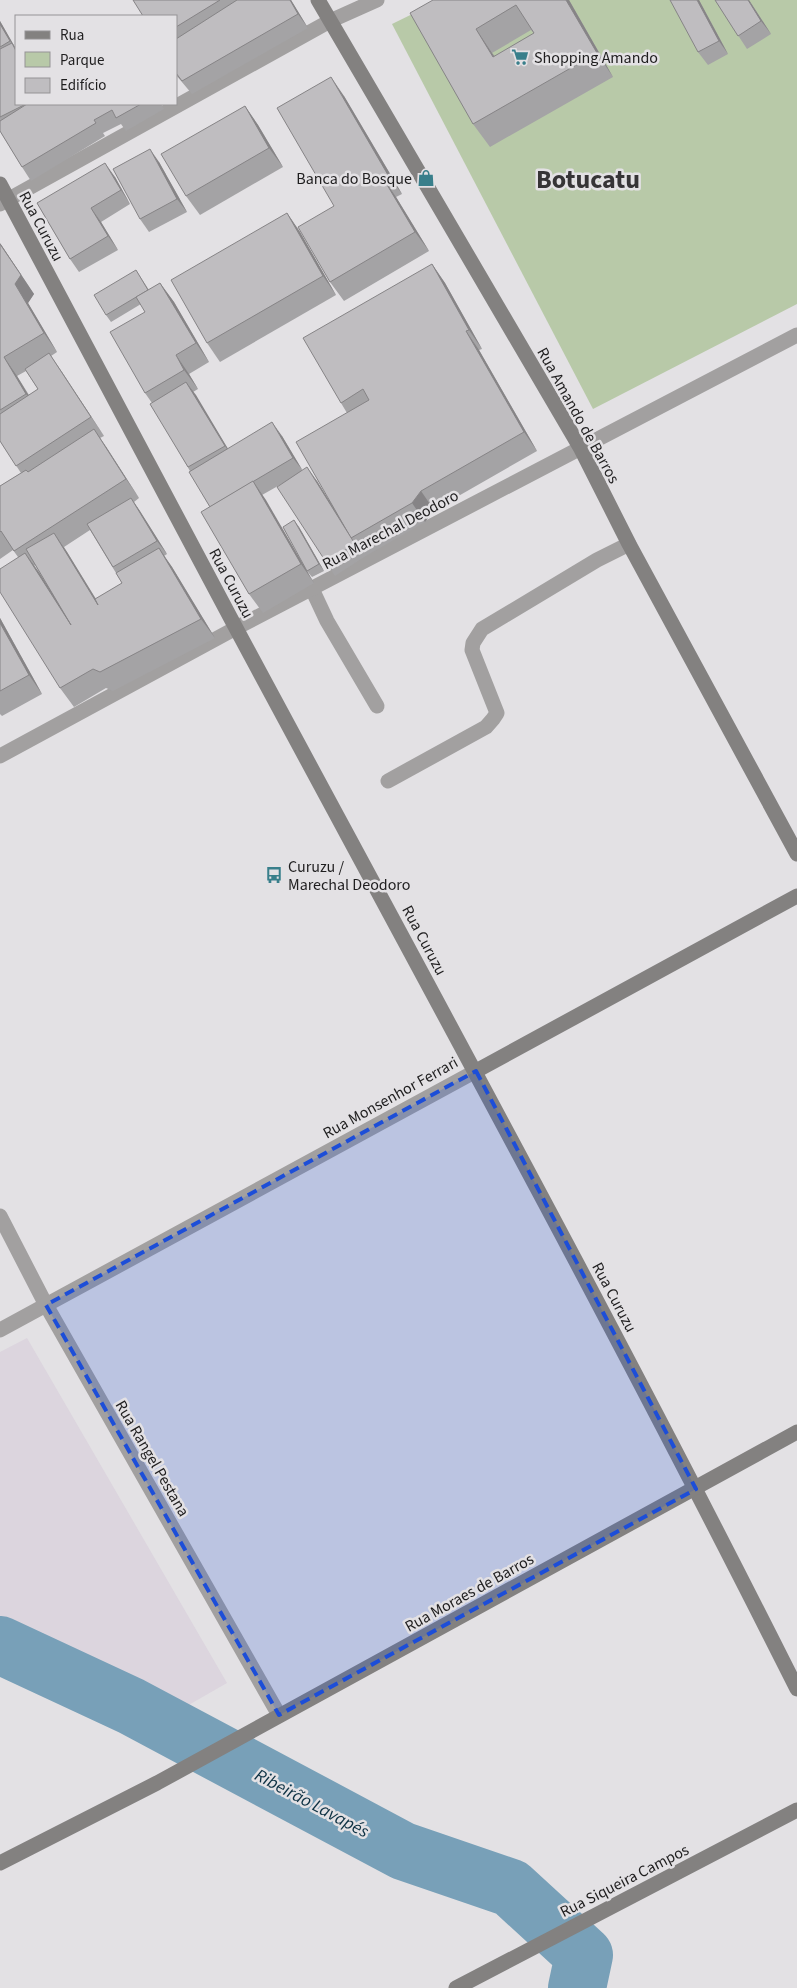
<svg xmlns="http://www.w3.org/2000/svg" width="797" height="1988" viewBox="0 0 797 1988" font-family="'Source Sans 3',sans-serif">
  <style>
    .built { fill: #dcd5de }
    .green { fill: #b8c9a8 }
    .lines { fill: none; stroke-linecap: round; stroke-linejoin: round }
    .river { stroke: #78a0b8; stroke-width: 58 }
    .lane { stroke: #a2a0a0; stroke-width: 15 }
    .street { stroke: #a2a0a0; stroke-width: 15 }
    .secondary { stroke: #838180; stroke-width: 15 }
    .wall { fill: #a4a3a5; fill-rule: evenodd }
    .shaded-wall { fill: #868486 }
    .building { fill: #bfbdc0; stroke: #868486; fill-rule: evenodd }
    .marked { fill: #1d4ed8; fill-opacity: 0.2; stroke: #1d4ed8; stroke-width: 4; stroke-dasharray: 10 6; stroke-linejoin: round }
    .labels { text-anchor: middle; stroke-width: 5; stroke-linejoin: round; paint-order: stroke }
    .poi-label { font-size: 16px; fill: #1f1e1f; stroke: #e3e1e4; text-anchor: start }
    .street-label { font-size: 16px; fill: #1f1e1f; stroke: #e3e1e4 }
    .water-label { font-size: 18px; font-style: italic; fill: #0d3143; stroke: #e3e1e4 }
    .town-label { font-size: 26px; font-weight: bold; fill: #363436; stroke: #e3e1e4 }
  </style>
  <rect width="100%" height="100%" fill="#e3e1e4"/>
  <!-- built -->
  <path class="built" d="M27 1338 227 1683 152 1726 103 1697 0 1647V1352Z"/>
  <!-- green -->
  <path class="green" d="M441 0H797V304L593 409 392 24Z"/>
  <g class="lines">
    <!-- river -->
    <path class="river" d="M0 1645 131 1706 403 1851 511 1888 584 1955 577 1988"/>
    <!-- lane -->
    <g class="lane">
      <path d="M312 589 327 621 377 706"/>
      <path d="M388 781 486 727 493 719 497 713 472 650 473 643 482 629 597 560 629 544"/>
    </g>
    <!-- street -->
    <g class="street">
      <path d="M0 204 330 21 377 0"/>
      <path d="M0 756 236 628 797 335"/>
      <path d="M0 1216 46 1305 279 1715"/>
      <path d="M0 1330 476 1071"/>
    </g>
    <!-- secondary -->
    <g class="secondary">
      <path d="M318 0 581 449 629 544 797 854"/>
      <path d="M0 184C79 333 158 482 237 630 426 982 618 1332 797 1689"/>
      <path d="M476 1071 797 896"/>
      <path d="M0 1863 157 1783 797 1432"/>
      <path d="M456 1988 797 1810"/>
    </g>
  </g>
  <!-- wall -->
  <g class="wall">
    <path d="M133 0H291L308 28 192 94 176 75V16Z"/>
    <path d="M433 0H569L613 77 490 147 473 124ZM531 30 534 33 495 56 492 53Z"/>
    <path d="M699 0 728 54 708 65 698 52Z"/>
    <path d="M715 0H749L771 34 747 49Z"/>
    <path d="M0 21 16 49V104H161L164 109 126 131 121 124 103 133 105 136 31 181 22 167 0 131Z"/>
    <path d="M344 96 402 194 396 197 429 251 344 301 330 282 334 206Z"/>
    <path d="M245 106 258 125 283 167 200 215 186 196Z"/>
    <path d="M159 162 187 212 149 232 140 219Z"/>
    <path d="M115 177 130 204 101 222 118 250 79 272 70 259 37 203Z"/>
    <path d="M287 213 300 232 336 295 220 362 207 343Z"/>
    <path d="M0 243 34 294 28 303 57 352 51 356 104 436 100 438 139 498 134 502 167 554 164 556 172 567 215 638 113 691 106 688 74 707 60 688 18 557 13 550 0 559V486L21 473 0 441ZM26 371 38 389 29 395 17 376ZM90 530 116 573 122 583 96 599 64 547ZM35 565 49 588 34 566Z"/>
    <path d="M432 264 445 283 482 349 479 350 537 451 434 510 425 522 364 557 335 576 326 562 285 482 262 495 314 583 263 613 249 594 210 507 152 403 145 393V312L141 304 111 322 106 315 136 270 149 290 160 283 174 302 209 362 189 374 198 389 193 392 228 449 282 436 302 470 317 481 329 500 347 413 341 403Z"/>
    <path d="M299 527 324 571 312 577 307 571Z"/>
    <path d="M0 618 42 694 2 716 0 714Z"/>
  </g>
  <!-- shaded-wall -->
  <g class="shaded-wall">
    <path d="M290 0H291L308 28 298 14Z"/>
    <path d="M566 0H569L613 77 597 53Z"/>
    <path d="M697 0H699L728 54 719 41Z"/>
    <path d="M748 0H749L771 34 761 21Z"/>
    <path d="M0 21 16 49V51L0 24Z"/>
    <path d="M476 29 492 53 510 81 493 57Z"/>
    <path d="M331 77 344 96 402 194 388 175Z"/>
    <path d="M245 106 258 125 283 167 269 148Z"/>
    <path d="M150 149 159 162 187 212 177 199Z"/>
    <path d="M105 163 115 177 130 204 121 190Z"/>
    <path d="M383 178 396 197 429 251 415 232Z"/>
    <path d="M91 208 101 222 118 250 108 236Z"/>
    <path d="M287 213 300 232 336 295 323 276Z"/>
    <path d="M0 243 34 294 28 303 57 352 44 333 15 284Z"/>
    <path d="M432 264 445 283 482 349 469 330Z"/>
    <path d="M160 283 174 302 209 362 196 343Z"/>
    <path d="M466 331 479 350 537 451 524 432Z"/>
    <path d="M49 353 62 372 104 436 91 417Z"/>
    <path d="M176 355 189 374 198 389 184 370Z"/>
    <path d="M4 357 17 376 39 413 26 394Z"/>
    <path d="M186 382 196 395 234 459 225 446Z"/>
    <path d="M272 422 282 436 303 471 293 458Z"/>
    <path d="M94 429 107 448 139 498 126 479Z"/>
    <path d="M307 467 317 481 352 538H351Z"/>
    <path d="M253 481 266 500 314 583 301 564Z"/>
    <path d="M421 491 434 510 425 522 412 503Z"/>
    <path d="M131 498 140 511 167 554 157 541Z"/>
    <path d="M294 520 299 527 324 571 319 564Z"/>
    <path d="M54 533 67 552 111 624 98 605Z"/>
    <path d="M159 548 172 567 215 638 201 619Z"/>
    <path d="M25 553 39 572 84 644 71 625Z"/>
    <path d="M0 618 42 694 29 675 0 623Z"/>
  </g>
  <!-- building -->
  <g class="building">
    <path d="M133 0H220L176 27V16H143Z"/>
    <path d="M237 0H290L298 14 182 81 176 73V39Z"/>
    <path d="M433 0H566L597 53 473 124 410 13ZM516 5 534 33 493 57 476 29Z"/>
    <path d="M670 0H697L719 41 698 52Z"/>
    <path d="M715 0H748L761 21 738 36Z"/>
    <path d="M0 24 10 41 0 47Z"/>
    <path d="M12 43 16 51V104H26L0 117V49Z"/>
    <path d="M331 77 388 175 383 178 415 232 330 282 298 227 334 206 277 108Z"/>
    <path d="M27 104H141L116 118 112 110 94 120 96 123 22 167 0 131V121Z"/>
    <path d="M245 106 269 148 186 196 161 154Z"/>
    <path d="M150 149 177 199 140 219 113 169Z"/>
    <path d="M105 163 121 190 91 208 108 236 70 259 37 203Z"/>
    <path d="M287 213 323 276 207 343 171 280Z"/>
    <path d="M0 244 21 275 15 284 44 333 4 357 26 394 0 410Z"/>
    <path d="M432 264 469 330 466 331 524 432 421 491 412 503 351 538 296 442 369 400 363 389 341 403 303 338Z"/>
    <path d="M136 270 148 290 106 315 94 295Z"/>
    <path d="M160 283 196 343 176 355 184 370 145 393 110 332 145 312 136 297Z"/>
    <path d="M49 353 91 417 16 466 0 441V414L38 389 25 369Z"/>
    <path d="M186 382 225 446 188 467 150 404Z"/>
    <path d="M272 422 293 458 210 507 189 472Z"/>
    <path d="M94 429 126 479 14 551 1 531 0 532V486L26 470 28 472Z"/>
    <path d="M307 467 355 544 326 562 277 487Z"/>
    <path d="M253 481 301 564 249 594 201 512Z"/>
    <path d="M131 498 157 541 113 567 87 524Z"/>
    <path d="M294 520 319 564 307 571 283 527Z"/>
    <path d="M54 533 98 605 95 599 122 583 116 573 159 548 201 619 100 672 93 669 60 688 0 592V569L25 553 71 625 26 549Z"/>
    <path d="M0 623 29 675 0 691Z"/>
  </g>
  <!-- marked area -->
  <path class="marked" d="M476 1071 696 1489 279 1715 46 1305Z"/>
  <!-- icons -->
  <defs>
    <g id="supermarket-bare" transform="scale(1.35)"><path d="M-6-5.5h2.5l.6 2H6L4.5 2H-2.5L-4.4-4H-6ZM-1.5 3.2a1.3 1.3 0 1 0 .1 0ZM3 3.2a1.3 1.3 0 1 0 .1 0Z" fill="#397f8b" stroke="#e3e1e4" stroke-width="2.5" paint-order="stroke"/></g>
    <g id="shop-bare" transform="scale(1.35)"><path d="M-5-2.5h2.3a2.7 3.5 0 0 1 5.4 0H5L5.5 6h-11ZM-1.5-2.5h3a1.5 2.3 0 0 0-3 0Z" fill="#397f8b" stroke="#e3e1e4" stroke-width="2.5" paint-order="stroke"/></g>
    <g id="bus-bare" transform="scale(1.35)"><path d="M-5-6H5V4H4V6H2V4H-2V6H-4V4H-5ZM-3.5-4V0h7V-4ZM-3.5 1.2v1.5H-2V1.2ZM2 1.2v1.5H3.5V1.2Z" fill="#397f8b" stroke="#e3e1e4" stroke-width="2.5" paint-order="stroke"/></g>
  </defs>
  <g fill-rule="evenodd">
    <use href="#supermarket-bare" x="520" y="57"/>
    <use href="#shop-bare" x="426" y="178"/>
    <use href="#bus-bare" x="274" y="875"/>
  </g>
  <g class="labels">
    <!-- poi labels -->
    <g class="poi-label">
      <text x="534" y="63">Shopping Amando</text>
      <text x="412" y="184" text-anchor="end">Banca do Bosque</text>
      <text x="288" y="872">Curuzu /<tspan x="288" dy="18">Marechal Deodoro</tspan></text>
    </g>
    <!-- street labels -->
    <g class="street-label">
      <text transform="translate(42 226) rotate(62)" y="6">Rua Curuzu</text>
      <text transform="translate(579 415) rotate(61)" y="6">Rua Amando de Barros</text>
      <text transform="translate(390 529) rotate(-28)" y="6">Rua Marechal Deodoro</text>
      <text transform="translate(232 583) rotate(62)" y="6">Rua Curuzu</text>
      <text transform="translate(425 940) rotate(62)" y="6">Rua Curuzu</text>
      <text transform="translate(390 1097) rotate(-29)" y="6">Rua Monsenhor Ferrari</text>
      <text transform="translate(615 1297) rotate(62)" y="6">Rua Curuzu</text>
      <text transform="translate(153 1458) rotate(60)" y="6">Rua Rangel Pestana</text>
      <text transform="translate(469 1592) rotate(-29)" y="6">Rua Moraes de Barros</text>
      <text transform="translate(624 1880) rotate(-27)" y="6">Rua Siqueira Campos</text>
    </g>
    <!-- water labels -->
    <g class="water-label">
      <text transform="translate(312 1803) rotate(28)" y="6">Ribeirão Lavapés</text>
    </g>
    <!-- town labels -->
    <g class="town-label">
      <text x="588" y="188">Botucatu</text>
    </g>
  </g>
  <!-- legend -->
  <rect x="15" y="15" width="162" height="90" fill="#e3e1e4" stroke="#959395"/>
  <rect x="25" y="31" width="25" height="8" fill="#838180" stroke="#959395"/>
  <text x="60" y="40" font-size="15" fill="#1f1e1f">Rua</text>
  <rect x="25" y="52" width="25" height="15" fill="#b8c9a8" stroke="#959395"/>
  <text x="60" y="65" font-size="15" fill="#1f1e1f">Parque</text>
  <rect x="25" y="78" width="25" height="15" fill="#bfbdc0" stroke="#959395"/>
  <text x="60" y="90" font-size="15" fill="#1f1e1f">Edifício</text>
</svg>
